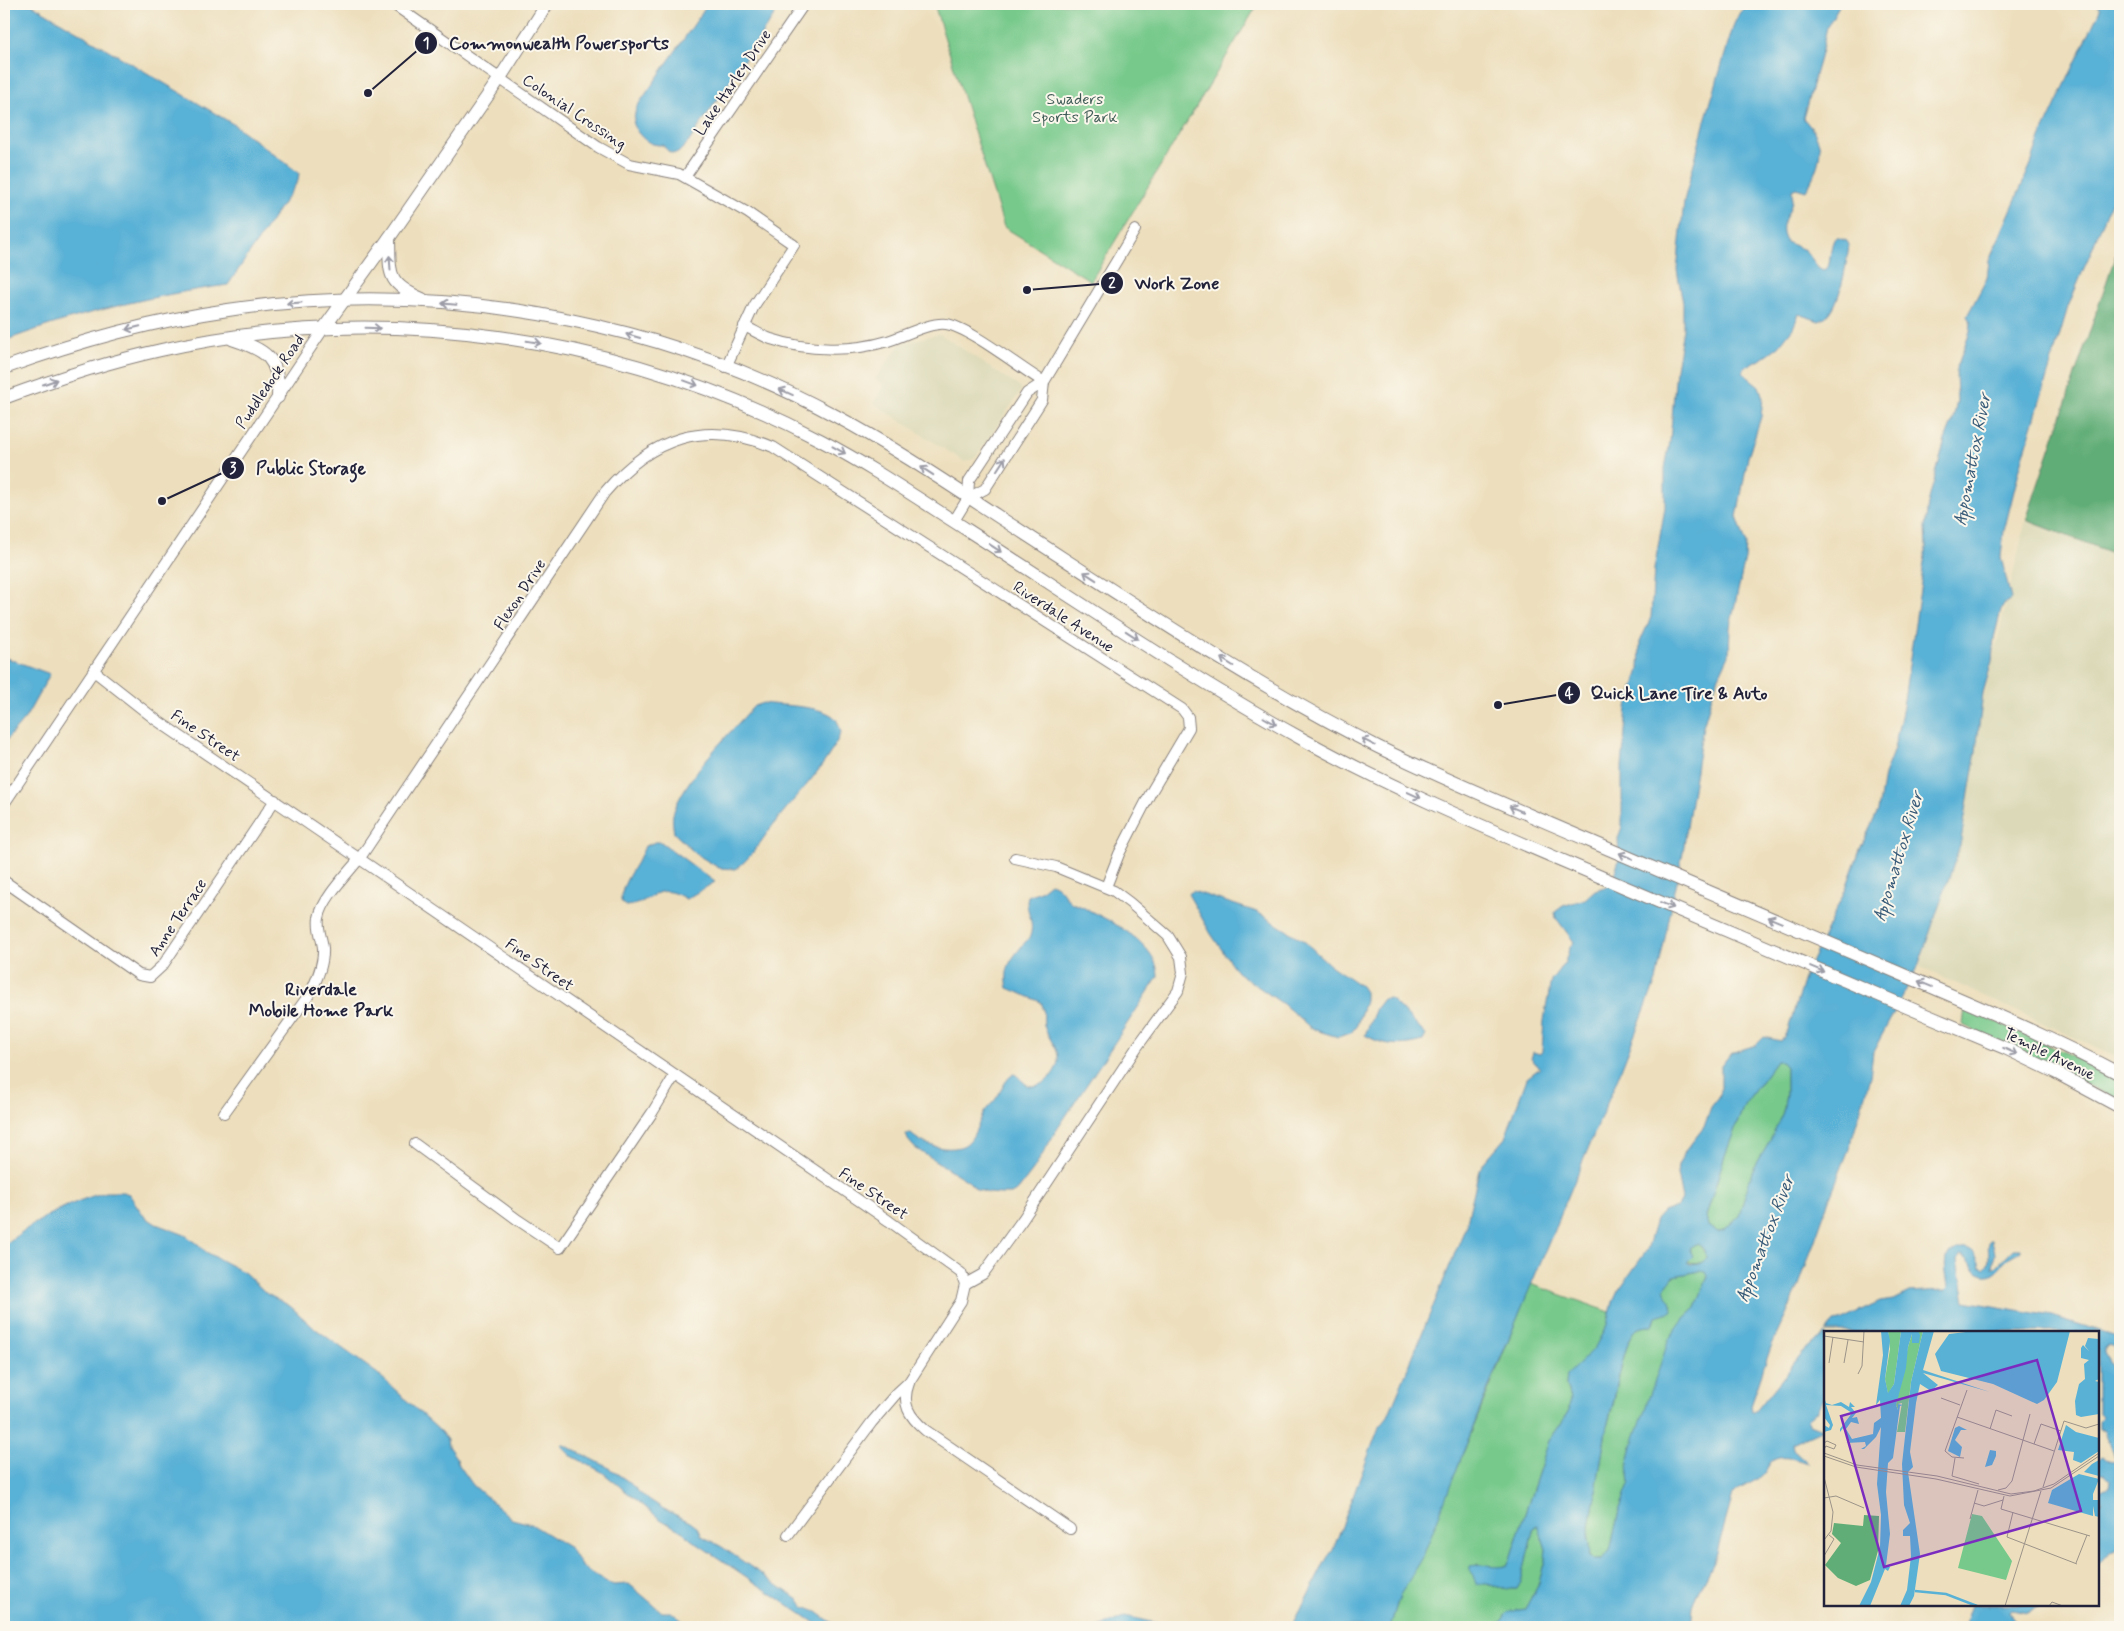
<svg xmlns="http://www.w3.org/2000/svg" width="2124" height="1631" viewBox="0 0 2124 1631" font-family="Mynerve,sans-serif">
  <style>
    .built { fill: #dcd9b8 }
    .green { fill: #77c98b; stroke: #4c7663 }
    .forest { fill: #61ad77; stroke: #426859 }
    .water { fill: #59b1d6; stroke: #3e6a88; fill-rule: evenodd }
    .lines { fill: none; stroke-linecap: round; stroke-linejoin: round }
    .minor-casing { stroke: #88807c; stroke-width: 12 }
    .major-casing { stroke: #88807c; stroke-width: 14 }
    .minor { stroke: #fff; stroke-width: 10 }
    .major { stroke: #fff; stroke-width: 12 }
    .oneway { stroke: #9c9ca7 }
    .labels { text-anchor: middle; stroke-width: 4; stroke-linejoin: round; paint-order: stroke }
    .street-label { font-size: 16px; fill: #22223b; stroke: #fbf7ec }
    .park-label { font-size: 16px; fill: #405c57; stroke: #fbf7ec }
    .water-label { font-size: 18px; font-style: italic; fill: #385b79; stroke: #fbf7ec }
    .neighbourhood-label { font-size: 18px; font-weight: bold; fill: #22223b; stroke: #fbf7ec }
    .inset-river { fill: none; stroke: #59b1d6; stroke-width: 2.5 }
    .inset-road { fill: none; stroke: #9c9389; stroke-width: 1 }
    .view { fill: #7b2cbf; fill-opacity: 0.15; stroke: #7b2cbf; stroke-width: 2.5 }
    .inset-edge { fill: none; stroke: #22223b; stroke-width: 2.5 }
    .leader { fill: none; stroke: #22223b; stroke-width: 2 }
    .callout-dot { fill: #22223b; stroke: #fbf7ec; stroke-width: 2 }
    .mark-label { font-size: 15px; text-anchor: middle; font-weight: bold; fill: #fff }
    .callout-label { font-size: 18px; text-anchor: middle; font-weight: bold; fill: #22223b; stroke: #fbf7ec; stroke-width: 4; stroke-linejoin: round; paint-order: stroke }
  </style>
  <rect width="100%" height="100%" fill="#fbf7ec"/>
  <filter id="ink" filterUnits="userSpaceOnUse"><feTurbulence type="fractalNoise" baseFrequency=".02" numOctaves="2"/><feDisplacementMap in="SourceGraphic" scale="10" xChannelSelector="R" yChannelSelector="G"/><feConvolveMatrix kernelMatrix="1 2 1 2 8 2 1 2 1" color-interpolation-filters="sRGB"/></filter>
  <filter id="wash" filterUnits="userSpaceOnUse"><feTurbulence type="fractalNoise" baseFrequency=".0096" numOctaves="4" result="noise"/><feDisplacementMap in="SourceGraphic" scale="20" xChannelSelector="R" yChannelSelector="G"/><feGaussianBlur stdDeviation="1.12" result="paint"/><feColorMatrix in="noise" values="0 0 0 0 0 0 0 0 0 0 0 0 0 0 0 0 0 1.4 0 .05"/><feComposite in="paint" operator="in"/></filter>
  <g filter="url(#wash)">
    <rect width="100%" height="100%" fill="#eddfbd"/>
    <!-- built -->
    <g class="built">
      <path d="M940 334 1022 389 975 458 965 462 873 403 884 385 875 379 901 343Z"/>
      <path d="M2026 520 2120 556V1058L1920 967Z"/>
    </g>
    <!-- green -->
    <g class="green">
      <path d="M934 4H1258L1091 281 1004 227Z"/>
      <path d="M1965 1008 2065 1052 2120 1082V1101L1963 1025Z"/>
      <path d="M1776 1061H1781L1786 1067V1095L1783 1112 1770 1141 1752 1172 1739 1216 1724 1230 1718 1232 1708 1226 1706 1217 1724 1158 1744 1105Z"/>
      <path d="M1695 1244H1698L1707 1254 1706 1259 1701 1263 1687 1262 1693 1256 1689 1248Z"/>
      <path d="M1700 1271 1707 1272 1708 1276 1696 1308 1682 1321 1632 1447 1628 1463 1630 1483 1619 1511 1610 1552 1603 1560H1595L1590 1556 1588 1538 1607 1425C1616 1403 1622 1345 1635 1331 1639 1326 1647 1326 1653 1326L1656 1316 1672 1306 1666 1296 1665 1287 1674 1276Z"/>
      <path d="M1531 1284 1610 1312 1607 1325 1594 1350 1567 1375 1566 1385 1570 1399 1569 1412 1549 1441 1508 1565 1497 1568 1478 1564 1487 1584 1506 1589H1517L1521 1582 1533 1531 1535 1526 1538 1525 1546 1549 1545 1560 1539 1583 1525 1609 1508 1612 1497 1627H1390L1400 1595 1444 1501Z"/>
    </g>
    <!-- forest -->
    <path class="forest" d="M2120 242V556L2026 520Z"/>
    <!-- water -->
    <g class="water">
      <path d="M4 4H31L233 124 299 173 298 181 228 285C152 295 76 314 4 341Z"/>
      <path d="M708 4H782L688 143 678 153C670 154 668 152 663 145 648 146 640 137 633 125L636 108Z"/>
      <path d="M1750 4H1840L1827 27 1821 54 1803 118C1808 124 1814 130 1817 138 1825 154 1814 176 1806 191L1796 188 1792 190C1792 193 1793 195 1792 198 1792 216 1776 220 1786 242L1805 250 1818 267 1823 270 1828 267C1831 258 1830 245 1835 238H1839L1847 241 1849 245C1846 264 1840 316 1819 321L1799 314 1793 328 1779 346 1760 360 1745 367 1743 373 1759 386 1763 398 1761 417 1748 457 1737 517 1746 543 1745 559 1730 627 1729 655 1716 683 1703 726 1683 852 1656 981 1618 1077 1491 1381 1427 1546 1422 1559 1400 1595 1390 1627H1292L1327 1558 1333 1550 1379 1427 1388 1416 1398 1392 1466 1226 1479 1170 1485 1161 1505 1138 1527 1078 1540 1068 1531 1059 1533 1052 1540 1054 1542 1051 1544 1020 1551 980 1565 962 1569 949 1574 942 1556 918 1555 912 1563 906 1585 899 1595 890 1611 885 1619 860 1618 838 1622 827V767L1627 707 1639 670 1640 642 1651 617 1654 569 1665 508V468L1670 442 1676 369 1683 329V303L1677 270 1684 201 1705 121 1734 24 1740 12Z"/>
      <path d="M2090 4H2120V181L2068 307 2019 471 2004 531 2001 557 2011 599 2005 603 2001 610 1994 638 1992 661 1983 693 1976 751 1960 846 1917 969 1873 1052 1870 1077 1849 1149 1830 1197 1797 1291 1771 1347 1751 1405 1752 1411H1756L1802 1354 1825 1333V1395L1816 1412 1808 1419 1810 1424 1823 1429 1792 1443 1793 1449 1809 1464C1800 1460 1780 1453 1771 1462 1767 1467 1765 1474 1759 1478 1751 1484 1739 1487 1733 1495L1714 1562 1697 1596 1693 1607 1691 1627H1497L1508 1612 1525 1609 1539 1583 1545 1560 1546 1549 1538 1525 1535 1526 1533 1531 1521 1582 1517 1589H1506L1487 1584H1476L1471 1570V1566C1485 1563 1493 1570 1508 1565L1549 1441 1569 1412 1570 1399 1566 1385 1567 1375 1594 1349 1607 1325 1613 1302 1618 1291 1647 1250 1656 1220 1663 1212 1677 1207 1682 1199 1677 1174 1678 1166 1686 1150 1704 1127 1711 1107 1719 1097 1721 1091V1066L1731 1053 1756 1045 1764 1037 1781 1041 1788 1030 1804 978 1846 888 1860 849 1878 811 1884 775 1894 749 1903 707 1926 548 1925 528 1928 503 1945 440 1953 420 1957 401 1956 370 1970 332 1971 323 1967 316 1987 278 1989 261 2031 164 2040 138 2100 10 2098 6ZM1776 1061H1781L1786 1067V1095L1783 1112 1770 1141 1752 1172 1739 1216 1724 1230 1718 1232 1708 1226 1706 1216 1724 1158 1744 1105ZM1695 1244H1698L1705 1250 1706 1259 1701 1263 1690 1264 1687 1262 1693 1256 1689 1248ZM1700 1271 1706 1272 1708 1276 1696 1308 1682 1321 1669 1339 1632 1447 1628 1463 1630 1483 1619 1511 1610 1551 1603 1560H1595L1590 1556 1588 1538 1607 1425C1615 1403 1622 1345 1635 1331 1639 1326 1647 1326 1653 1326L1656 1316 1672 1311C1672 1302 1666 1296 1665 1287L1674 1276Z"/>
      <path d="M4 657 50 674 26 717 4 743Z"/>
      <path d="M763 703C781 706 822 705 835 718 838 721 839 727 841 732 827 767 796 795 773 825 761 841 752 857 736 869L719 868 696 854 674 833C673 827 672 820 673 814 684 778 729 734 754 706Z"/>
      <path d="M655 842H661L715 882 686 899C654 879 653 905 625 906L621 901C621 881 638 865 645 846Z"/>
      <path d="M1050 883C1062 886 1063 896 1072 903 1076 905 1082 906 1086 909 1111 921 1159 944 1158 977L1056 1131 1034 1169 1018 1190 1011 1194H1001L988 1193 976 1189 968 1181 915 1148 908 1140 906 1134H911C920 1142 930 1146 943 1148 975 1151 972 1133 985 1111 988 1107 992 1104 995 1100 1002 1091 1003 1082 1013 1074 1021 1075 1023 1086 1031 1086 1040 1086 1046 1082 1051 1076 1069 1053 1048 1043 1044 1025 1043 1017 1045 1010 1041 1002L1008 988C1004 968 1010 961 1022 946 1025 942 1030 938 1031 933 1034 918 1024 909 1028 896L1040 891Z"/>
      <path d="M1193 891 1257 912 1304 941 1330 965 1361 986 1365 992V1001L1357 1025 1351 1033 1338 1037 1312 1029 1283 1004 1237 972 1211 934 1188 894Z"/>
      <path d="M1390 998 1426 1035 1423 1041C1403 1047 1383 1046 1365 1035L1376 1008 1383 999Z"/>
      <path d="M106 1192H123L129 1194 144 1216 156 1224 185 1235 198 1244 206 1252 245 1273 267 1294 290 1306 313 1327 378 1374 441 1432 447 1440 448 1446 457 1459 459 1465 473 1485 512 1519 531 1524 570 1548 581 1566 605 1582 614 1585 629 1584 662 1612H671L684 1622 703 1627H4V1245C37 1220 66 1203 106 1192Z"/>
      <path d="M1990 1240H1992L1995 1254 1993 1267H1996L2013 1249H2020V1251C2016 1254 2010 1256 2006 1260 2001 1266 1997 1274 1988 1275 1973 1277 1973 1257 1960 1255L1958 1260 1965 1301 2052 1316 2120 1337V1349L2108 1345 2104 1348V1352L2120 1381V1546L2110 1552 2098 1566V1505L2102 1501 2098 1490 2109 1487 2110 1480 2104 1474H2098V1460L2101 1457 2112 1462 2116 1461C2112 1450 2110 1440 2103 1430H2098V1422L2101 1416 2098 1413V1332H1826L1834 1322 1840 1321 1880 1302 1893 1300 1909 1292 1945 1290 1948 1287C1947 1278 1944 1267 1946 1258 1948 1254 1952 1252 1955 1250 1969 1243 1978 1254 1980 1266L1984 1268C1994 1260 1985 1251 1990 1240Z"/>
      <path d="M562 1444 606 1466 629 1482 641 1494 662 1508 690 1522 698 1528 702 1536 722 1547 799 1600 804 1607 817 1612 838 1627H821L818 1625 690 1539 683 1532 660 1519 602 1472 570 1455 562 1447Z"/>
      <path d="M1972 1605H2045L2026 1613 2011 1610 2009 1612 2016 1622 2014 1624 2006 1623 2007 1627H1964Z"/>
      <path d="M1125 1616 1157 1623 1164 1627H1097L1113 1622Z"/>
    </g>
  </g>
  <g filter="url(#ink)">
    <g class="lines">
      <!-- minor casing -->
      <g class="minor-casing">
        <g id="minor">
          <path d="M393 4 598 147 629 164 679 174 748 213 794 245 754 306 726 367"/>
          <path d="M685 177 804 4"/>
          <path d="M744 326C753 330 762 336 771 339 807 351 852 352 888 341 904 336 930 322 946 324 969 327 1020 368 1044 382"/>
          <path d="M968 498 985 489 1042 400 1044 382 1135 230"/>
          <path d="M954 521 968 498 969 481 1027 393 1044 382"/>
          <path d="M94 671 155 719 889 1221 961 1273 965 1284 961 1301 909 1382 896 1394 872 1422 788 1535"/>
          <path d="M4 804 324 328"/>
          <path d="M4 881 139 975 150 977 163 965 275 800"/>
          <path d="M224 1113 311 992C317 979 324 963 323 948 322 938 317 928 319 918 322 899 348 873 360 858L605 492C652 437 705 419 773 447L1182 709 1188 717 1189 728 1150 794 1119 854 1106 887"/>
          <path d="M415 1144 518 1220 560 1248 652 1113 675 1075"/>
          <path d="M965 1284 983 1274 1023 1219 1137 1047 1178 991 1183 973 1181 957 1168 936 1130 903 1114 891 1056 867 1015 858"/>
          <path d="M909 1383C901 1404 909 1416 925 1430L1070 1529"/>
        </g>
      </g>
      <!-- major casing -->
      <g class="major-casing">
        <g id="major">
          <path d="M389 238C390 274 386 283 422 299"/>
          <path d="M324 328 389 238 500 78 547 4"/>
          <path d="M232 339C266 350 280 358 278 397"/>
          <path d="M4 368C76 342 151 321 228 310 432 279 652 317 834 415 892 446 947 483 1002 519 1125 598 1247 681 1378 747 1447 781 1519 810 1590 841 1693 885 1796 929 1899 973 1974 1005 2048 1036 2120 1074"/>
          <path d="M4 398C55 379 107 362 161 350 381 300 621 335 820 440 872 467 920 500 969 531 1080 602 1189 677 1304 740 1406 796 1515 840 1622 886 1750 940 1877 995 2005 1048L2055 1072 2120 1107"/>
        </g>
      </g>
      <!-- minor -->
      <use href="#minor" class="minor"/>
      <!-- major -->
      <use href="#major" class="major"/>
    </g>
    <!-- one-way arrows -->
    <defs><path id="oneway-shaft" d="M-6 0H5M1.5-3L5.5 0L1.5 3" fill="none" stroke-width="1.6" stroke-linecap="round" stroke-linejoin="round" transform="scale(1.25)"/></defs>
    <g class="oneway">
      <use href="#oneway-shaft" transform="translate(390 263) rotate(-94)"/>
      <use href="#oneway-shaft" transform="translate(294 303) rotate(176)"/>
      <use href="#oneway-shaft" transform="translate(449 304) rotate(-175)"/>
      <use href="#oneway-shaft" transform="translate(133 328) rotate(167)"/>
      <use href="#oneway-shaft" transform="translate(373 328) rotate(2)"/>
      <use href="#oneway-shaft" transform="translate(633 336) rotate(-164)"/>
      <use href="#oneway-shaft" transform="translate(534 342) rotate(9)"/>
      <use href="#oneway-shaft" transform="translate(50 382) rotate(-19)"/>
      <use href="#oneway-shaft" transform="translate(691 383) rotate(20)"/>
      <use href="#oneway-shaft" transform="translate(786 392) rotate(-156)"/>
      <use href="#oneway-shaft" transform="translate(839 450) rotate(29)"/>
      <use href="#oneway-shaft" transform="translate(1001 464) rotate(-57)"/>
      <use href="#oneway-shaft" transform="translate(927 471) rotate(-147)"/>
      <use href="#oneway-shaft" transform="translate(995 548) rotate(33)"/>
      <use href="#oneway-shaft" transform="translate(1090 576) rotate(-147)"/>
      <use href="#oneway-shaft" transform="translate(1132 635) rotate(33)"/>
      <use href="#oneway-shaft" transform="translate(1227 662) rotate(-148)"/>
      <use href="#oneway-shaft" transform="translate(1270 721) rotate(30)"/>
      <use href="#oneway-shaft" transform="translate(1368 742) rotate(-153)"/>
      <use href="#oneway-shaft" transform="translate(1414 795) rotate(24)"/>
      <use href="#oneway-shaft" transform="translate(1516 809) rotate(-157)"/>
      <use href="#oneway-shaft" transform="translate(1626 856) rotate(-157)"/>
      <use href="#oneway-shaft" transform="translate(1667 905) rotate(23)"/>
      <use href="#oneway-shaft" transform="translate(1775 920) rotate(-157)"/>
      <use href="#oneway-shaft" transform="translate(1817 969) rotate(23)"/>
      <use href="#oneway-shaft" transform="translate(1925 984) rotate(-157)"/>
      <use href="#oneway-shaft" transform="translate(2010 1051) rotate(25)"/>
    </g>
  </g>
  <g class="labels">
    <!-- street labels -->
    <g class="street-label">
      <text transform="translate(732 82) rotate(-56)" y="6">Lake Harley Drive</text>
      <text transform="translate(575 111) rotate(34)" y="6">Colonial Crossing</text>
      <text transform="translate(269 381) rotate(-56)" y="6">Puddledock Road</text>
      <text transform="translate(519 594) rotate(-57)" y="6">Flexon Drive</text>
      <text transform="translate(1064 616) rotate(33)" y="6">Riverdale Avenue</text>
      <text transform="translate(206 735) rotate(34)" y="6">Fine Street</text>
      <text transform="translate(177 917) rotate(-56)" y="6">Anne Terrace</text>
      <text transform="translate(540 964) rotate(35)" y="6">Fine Street</text>
      <text transform="translate(2050 1053) rotate(26)" y="6">Temple Avenue</text>
      <text transform="translate(874 1193) rotate(34)" y="6">Fine Street</text>
    </g>
    <!-- park labels -->
    <g class="park-label">
      <text x="1075" y="104">Swaders<tspan x="1075" dy="18">Sports Park</tspan></text>
    </g>
    <!-- water labels -->
    <g class="water-label">
      <text transform="translate(1972 459) rotate(-79)" y="6">Appomattox River</text>
      <text transform="translate(1898 856) rotate(-73)" y="6">Appomattox River</text>
      <text transform="translate(1765 1238) rotate(-69)" y="6">Appomattox River</text>
    </g>
    <!-- neighbourhood labels -->
    <g class="neighbourhood-label">
      <text x="321" y="995">Riverdale<tspan x="321" dy="21">Mobile Home Park</tspan></text>
    </g>
  </g>
  <!-- overview -->
  <g transform="translate(1824 1331)">
    <rect width="275" height="275" fill="#eddfbd"/>
    <path d="M64 0H77L70 53 64 63 61 48 66 18ZM94 0H99L87 51 81 101H73L78 72 74 73V79L72 74 84 16 88 3 89 12H94ZM148 183 158 185 188 230 182 249 134 237Z" fill="#77c98b"/>
    <path d="M40 184 55 185 54 220 46 249 32 255 14 247 1 234 17 212 8 203 10 192 39 195Z" fill="#61ad77"/>
    <path d="M57 0H64L66 10 61 48 64 62 70 53 77 0H94L96 4 95 12H88V3L84 16 82 37 72 74 74 79V73L79 74 76 75 69 127 64 132 62 161 66 203 62 234 66 236 64 240 61 238 46 275H35L47 251 56 216 57 184 53 153 57 96 52 106 40 118H37L42 115 41 111 22 112 26 111 19 97 16 101V98L28 82 17 75 2 74 9 94 7 99 0 101V94L5 97 6 94 0 86V66L2 72 8 74 17 71 25 76 26 71 31 76H27L32 82 28 87 33 86 35 93 27 91 22 98 28 108 49 103 50 92 57 87 56 69 52 74 59 24ZM99 0H110L99 39 166 61 99 42 114 54 107 60 96 53 92 72 86 121 89 136 84 141 96 223 90 265 85 275H76L83 259 87 225 86 205H79V199L86 192 80 174 78 133 87 51ZM150 0H246L233 51 220 69 213 73 169 53 117 40 111 23 125 3ZM264 7 275 8V48L271 50 275 51V83L257 86 252 84 251 70 255 53 261 48 260 33 265 29 257 27V17L259 14 265 20 261 15ZM242 94 252 101 275 107V120L257 132 249 129 250 121 234 119ZM135 95 143 99H137L131 109 138 116 136 126 124 120 131 97ZM166 119 172 120V125L168 134 161 136ZM275 129V145L260 141 268 133ZM255 143 275 148 269 163V169H275V186L271 185 269 175V185L224 172 228 159Z" fill="#59b1d6"/>
    <path class="inset-river" d="M91 260 122 263 153 275"/>
    <path class="inset-road" d="M0 5 40 11M5 32 9 6M20 32 24 9M34 43 38 35 40 0M117 67 136 74M133 86 230 120M166 98 172 79 188 85M0 112 3 110 12 114 10 118 2 115 0 118M210 113 217 93 237 100M0 122 33 134 113 145 187 163 210 160 230 153 275 122M0 125 32 136 112 148 186 165 227 157 275 125M131 127 128 145 155 153M140 127 128 126 121 120 143 59M0 146 9 181 7 200 0 209M219 156 240 90 262 97 275 93M174 159 182 157 188 150 206 83M180 165 177 178 266 205M0 167 12 165 40 177M150 172 160 175 179 169M189 181 183 206 253 233M146 188 154 159M0 225 10 208 5 204M252 232 263 204M181 275 217 160M225 275 228 271 239 275"/>
    <path class="view" d="M213 29 257 180 60 236 17 85Z"/>
    <rect width="275" height="275" class="inset-edge"/>
  </g>
  <!-- callouts -->
  <path class="leader" d="M368 93L426 43M1027 290L1112 283M162 501L233 468M1498 705L1569 693"/>
  <g class="callout-dot">
    <circle cx="368" cy="93" r="5"/>
    <circle cx="1027" cy="290" r="5"/>
    <circle cx="162" cy="501" r="5"/>
    <circle cx="1498" cy="705" r="5"/>
    <circle cx="426" cy="43" r="12"/>
    <circle cx="1112" cy="283" r="12"/>
    <circle cx="233" cy="468" r="12"/>
    <circle cx="1569" cy="693" r="12"/>
  </g>
  <g class="mark-label">
    <text x="426" y="48">1</text>
    <text x="1112" y="288">2</text>
    <text x="233" y="473">3</text>
    <text x="1569" y="698">4</text>
  </g>
  <g class="callout-label">
    <text x="559" y="49">Commonwealth Powersports</text>
    <text x="1177" y="289">Work Zone</text>
    <text x="311" y="474">Public Storage</text>
    <text x="1679" y="699">Quick Lane Tire &amp; Auto</text>
  </g>
  <!-- margin -->
  <rect width="2124" height="1631" fill="none" stroke="#fbf7ec" stroke-width="20"/>
</svg>
